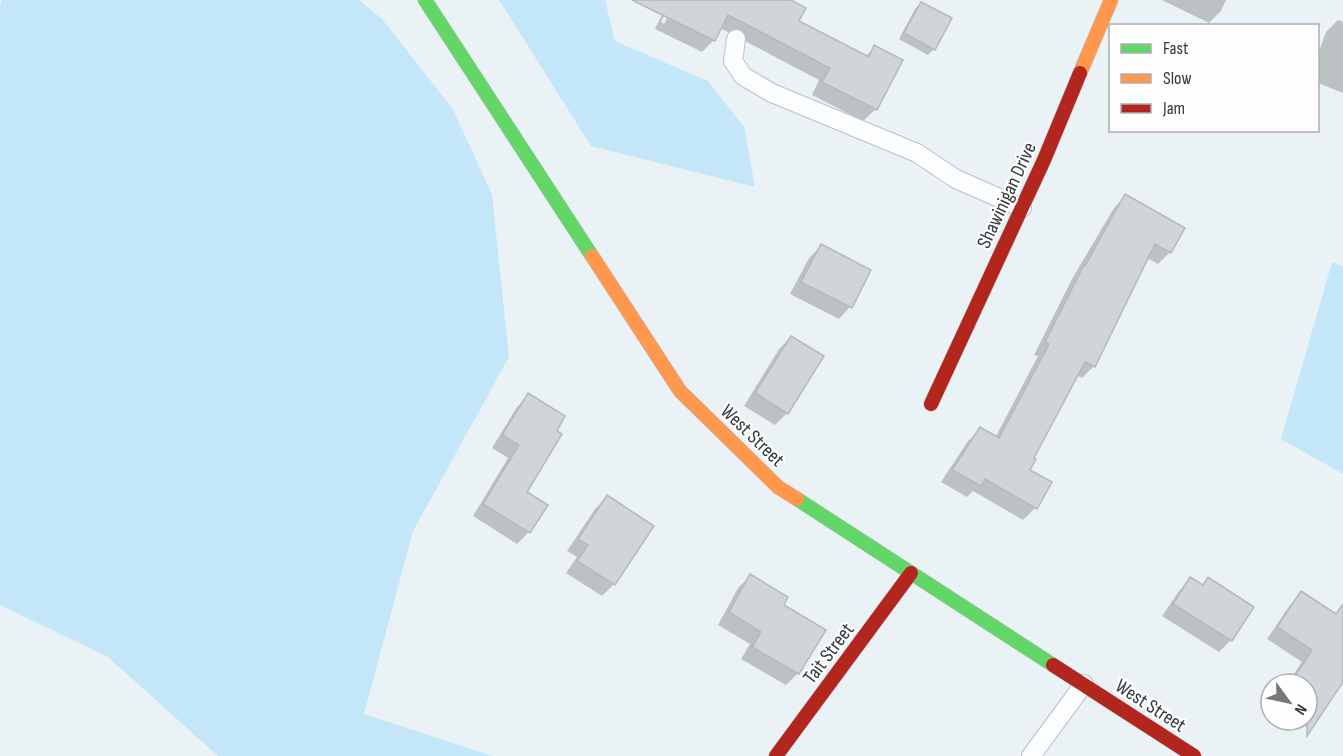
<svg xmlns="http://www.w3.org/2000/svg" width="1343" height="756" viewBox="0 0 1343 756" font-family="'Sofia Sans Condensed',sans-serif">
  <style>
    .green { fill: #c4e6f9 }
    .shadow { fill: #0003 }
    .building { fill: #d0d5d9; stroke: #b3b9bc; stroke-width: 1.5 }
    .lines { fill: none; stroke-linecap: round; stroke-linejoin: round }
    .lane-casing { stroke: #bbc0c3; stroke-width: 20 }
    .fast-casing { stroke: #bbc0c3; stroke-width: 15 }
    .slow-casing { stroke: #bbc0c3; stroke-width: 15 }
    .jam-casing { stroke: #bbc0c3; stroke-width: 15 }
    .lane { stroke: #fcfdfe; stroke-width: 18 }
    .fast { stroke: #63d668; stroke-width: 14 }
    .slow { stroke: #ff974d; stroke-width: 14 }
    .jam { stroke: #b3261e; stroke-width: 14 }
    .labels { text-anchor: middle; stroke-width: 4.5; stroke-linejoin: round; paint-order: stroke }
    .street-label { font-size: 20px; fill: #33383b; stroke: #fefefe }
  </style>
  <rect width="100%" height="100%" fill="#ebf2f6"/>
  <!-- green -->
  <g class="green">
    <path d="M2 0H359L382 19 452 108 492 194 509 357 413 531 364 714 492 756H218L108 657 0 605V6Z"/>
    <path d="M499 0H605L615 41 708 81 744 127 755 187 591 146Z"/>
    <path d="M1332 262 1343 266V474L1281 439Z"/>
  </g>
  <!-- shadow -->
  <g class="shadow">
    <path d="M669 0H672L661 22 664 24 676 0H788L797 22 865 57 875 47 901 60 875 110 863 121 812 95 819 80 720 28 714 40 702 52 655 29Z"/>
    <path d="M1162 0H1226L1221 11 1209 23Z"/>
    <path d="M921 3 934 49 928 55 899 39 915 9Z"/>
    <path d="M1338 20 1343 22V93L1318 83V54L1326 32Z"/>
    <path d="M1125 196 1170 252 1158 264 1147 258 1094 366 1082 378 1076 375 1032 458 1028 470 1035 508 1023 520 973 491 967 497 941 482 968 441 980 429 995 438 1038 356 1034 355 1072 279 1114 208Z"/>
    <path d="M821 246 869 271 850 307 839 319 790 294 809 258Z"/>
    <path d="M791 337 787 413 775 425 744 406 779 349Z"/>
    <path d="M529 395 525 493 529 532 517 544 473 516 508 458 492 448 517 407Z"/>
    <path d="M607 497 652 527 614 584 602 596 566 573 577 557 567 551 595 509Z"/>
    <path d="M750 576 782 605 823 631 798 673 786 685 741 659 750 644 718 625 738 588Z"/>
    <path d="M1190 579 1202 586 1208 579 1231 640 1219 652 1162 616 1179 591Z"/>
    <path d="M1302 593 1343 621V680L1319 715 1307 727 1296 720H1307V684H1287L1302 662 1267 639 1290 605Z"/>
  </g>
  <!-- building -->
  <g class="building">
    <path d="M632 0H791L806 8 799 21 869 57 874 45 903 60 877 110 822 82 830 68 728 15 715 41Z"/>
    <path d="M921 2 952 18 935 50 904 33Z"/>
    <path d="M1125 194 1185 228 1171 253 1155 244 1095 367 1085 362 1034 458 1036 459 1030 470 1052 482 1037 509 985 479 981 486 952 470 980 427 999 438 1049 344 1045 342 1084 265 1085 266Z"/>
    <path d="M821 244 871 270 852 308 801 282Z"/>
    <path d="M791 336 824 356 788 414 755 393Z"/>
    <path d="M528 393 565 416 557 431 562 434 527 492 548 505 530 533 483 504 519 445 502 435Z"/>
    <path d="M607 495 654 526 615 585 577 561 588 545 578 539Z"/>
    <path d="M750 574 788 597 784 605 826 630 799 674 752 647 761 632 729 612Z"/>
    <path d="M1190 577 1203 585 1208 577 1254 607 1232 641 1173 604Z"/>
    <path d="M1301 591 1336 614 1343 604V682L1307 736V684H1290L1312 650 1277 627Z"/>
  </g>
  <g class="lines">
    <!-- lane casing -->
    <g class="lane-casing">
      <g id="lane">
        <path d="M736 39 733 61 743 76 772 93 917 153 956 179 1022 208"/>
        <path d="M1031 756 1084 684"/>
      </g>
    </g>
    <!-- fast casing -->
    <g class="fast-casing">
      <g id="fast">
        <path d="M425 0 592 256"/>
        <path d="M797 499 1053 665"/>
      </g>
    </g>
    <!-- slow casing -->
    <g class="slow-casing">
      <g id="slow">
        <path d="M1080 73 1111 0"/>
        <path d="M592 256 680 391 778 487 797 499"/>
      </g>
    </g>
    <!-- jam casing -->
    <g class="jam-casing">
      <g id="jam">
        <path d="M931 404 1044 160 1080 73"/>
        <path d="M1053 665 1194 756"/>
        <path d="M776 756 911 573"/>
      </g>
    </g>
    <!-- lane -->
    <use href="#lane" class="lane"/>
    <!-- fast -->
    <use href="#fast" class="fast"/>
    <!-- slow -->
    <use href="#slow" class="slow"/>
    <!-- jam -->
    <use href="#jam" class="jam"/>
  </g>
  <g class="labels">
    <!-- street labels -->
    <g class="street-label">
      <text transform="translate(1006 195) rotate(-65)" y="7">Shawinigan Drive</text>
      <text transform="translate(753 435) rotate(44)" y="7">West Street</text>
      <text transform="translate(828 653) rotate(-53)" y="7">Tait Street</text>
      <text transform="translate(1151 705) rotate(33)" y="7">West Street</text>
    </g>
  </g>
  <!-- legend -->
  <rect x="1109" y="24" width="210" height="108" fill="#fefefe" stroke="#adafb0" stroke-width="1.5"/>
  <rect x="1121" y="44" width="30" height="9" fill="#63d668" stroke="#adafb0" stroke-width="1.5"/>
  <text x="1163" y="54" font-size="18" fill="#33383b">Fast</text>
  <rect x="1121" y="74" width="30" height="9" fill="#ff974d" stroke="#adafb0" stroke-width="1.5"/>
  <text x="1163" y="84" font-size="18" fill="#33383b">Slow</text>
  <rect x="1121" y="104" width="30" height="9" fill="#b3261e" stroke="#adafb0" stroke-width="1.5"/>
  <text x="1163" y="114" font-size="18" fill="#33383b">Jam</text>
  <!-- north arrow -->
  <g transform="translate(1289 702) rotate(123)"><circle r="28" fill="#fefefe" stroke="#adafb0" stroke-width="1.5"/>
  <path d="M0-4.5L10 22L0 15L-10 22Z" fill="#73797c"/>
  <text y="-9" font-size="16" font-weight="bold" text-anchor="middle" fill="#33383b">N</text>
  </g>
</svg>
